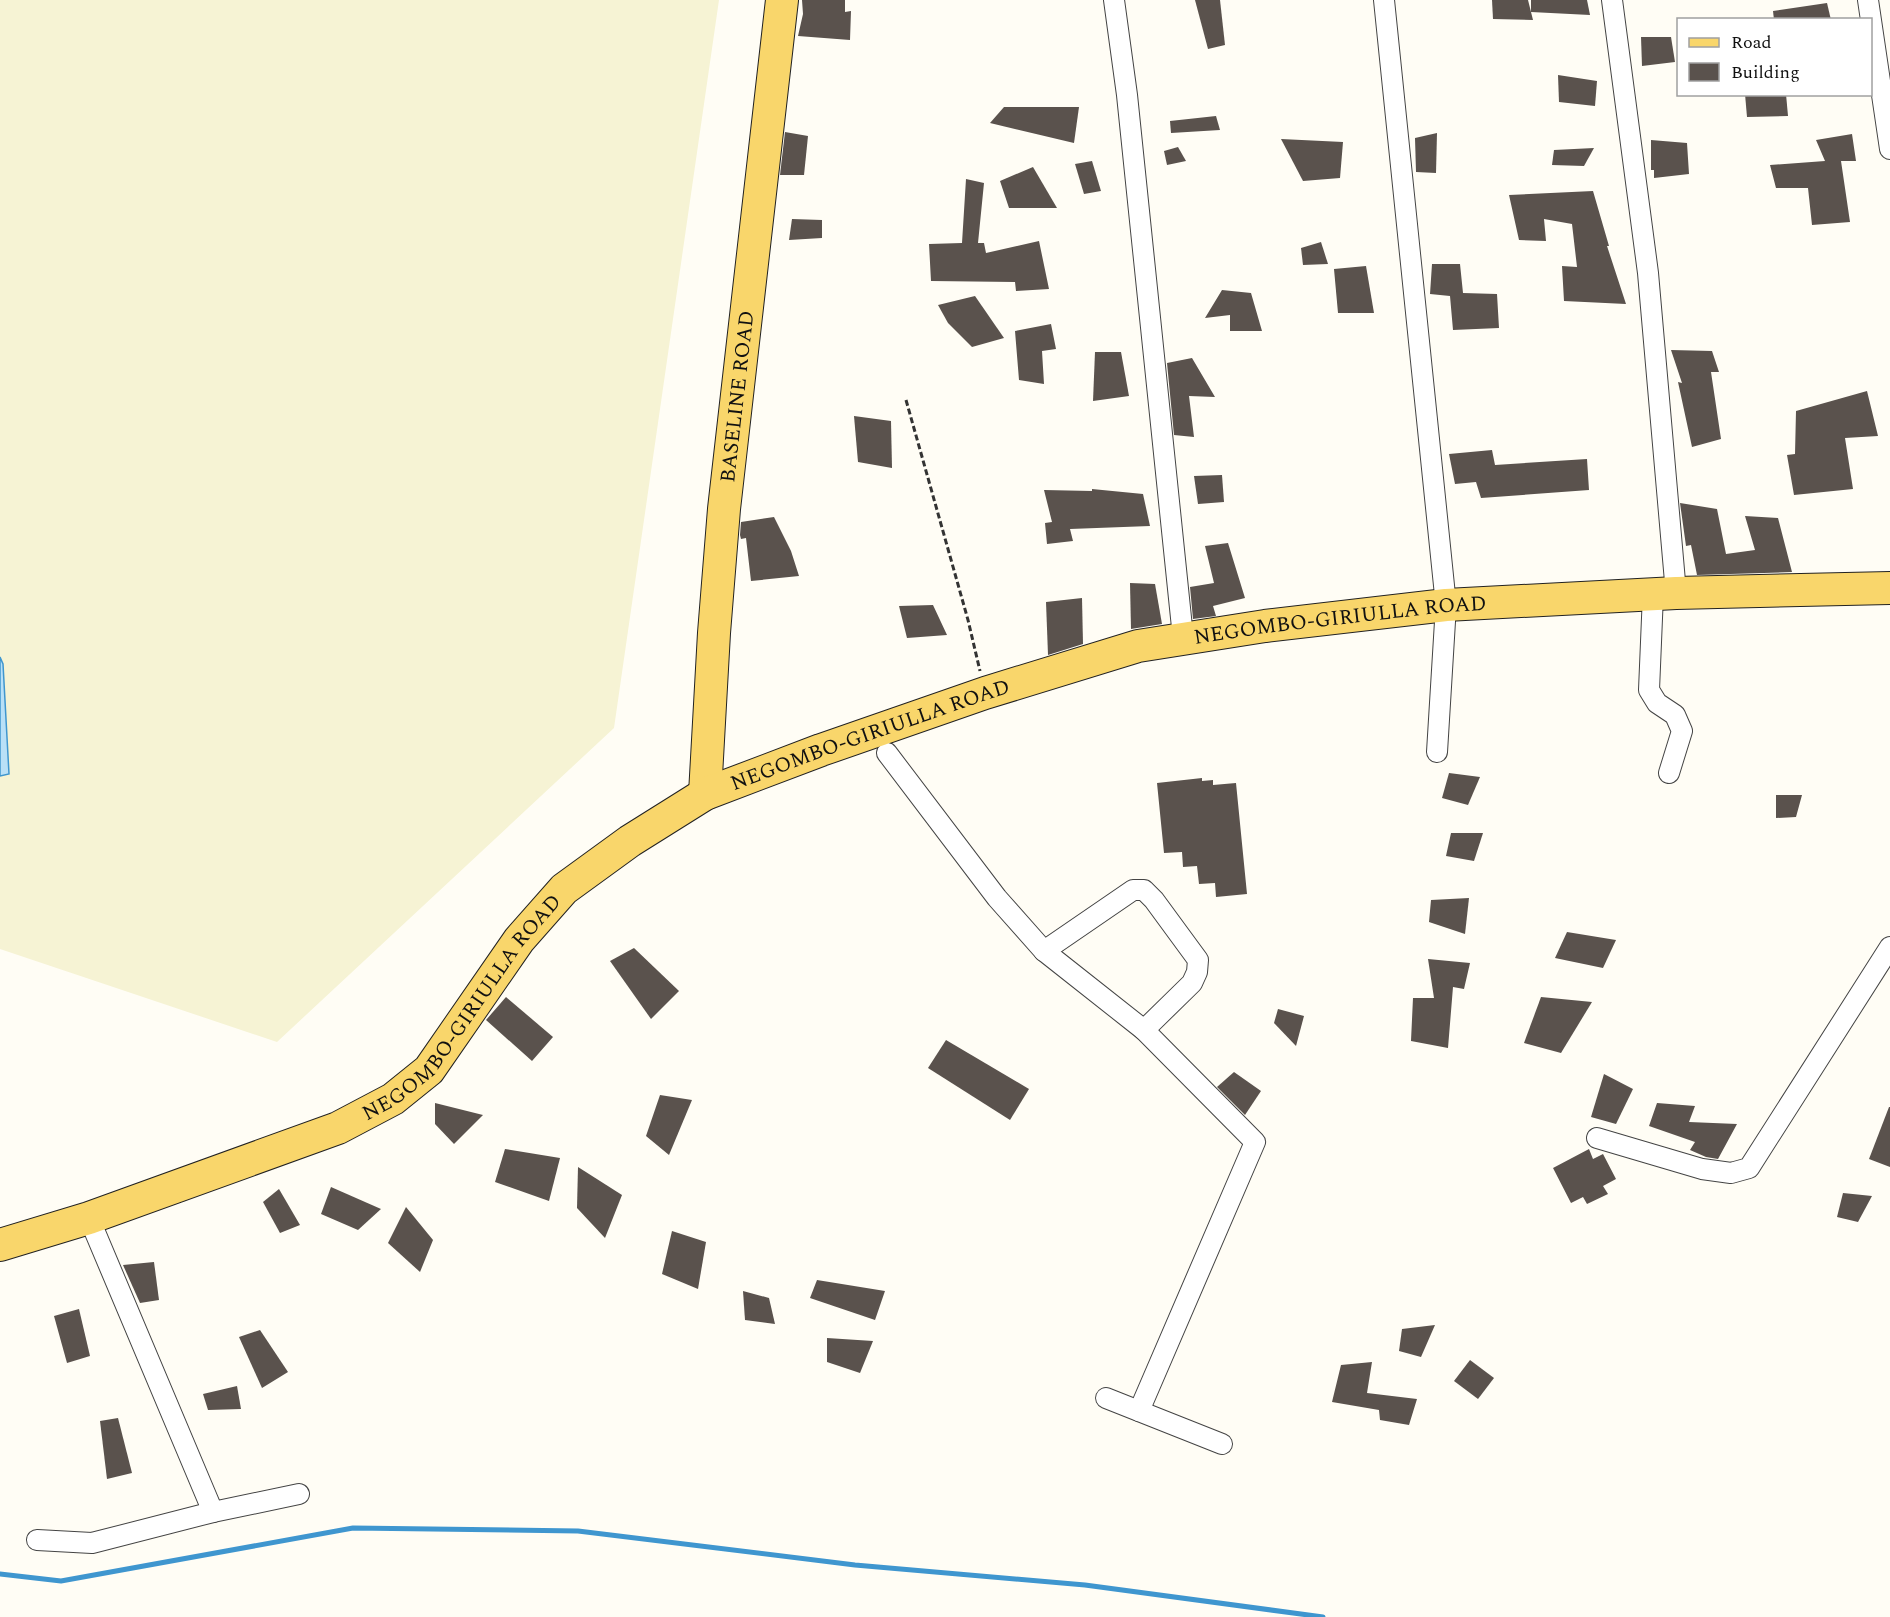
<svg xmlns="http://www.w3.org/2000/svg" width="1890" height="1617" viewBox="0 0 1890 1617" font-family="Spectral,serif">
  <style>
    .farmland { fill: #f6f3d4 }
    .water { fill: #b9e0f7; stroke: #3f96cf; stroke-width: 1.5 }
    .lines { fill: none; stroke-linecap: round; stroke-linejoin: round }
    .stream { stroke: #3f96cf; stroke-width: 5 }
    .building { fill: #5a524d }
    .minor-casing { stroke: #444; stroke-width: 22 }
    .primary-casing { stroke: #222; stroke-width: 34 }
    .path { stroke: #333; stroke-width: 3; stroke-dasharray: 6 3; stroke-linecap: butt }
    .minor { stroke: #fff; stroke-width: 20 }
    .primary { stroke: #f9d66b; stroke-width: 32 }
    .labels { text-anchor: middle; stroke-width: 6; stroke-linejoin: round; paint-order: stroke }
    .street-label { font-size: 21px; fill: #111; stroke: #fff }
  </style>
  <rect width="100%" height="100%" fill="#fffdf5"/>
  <!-- farmland -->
  <path class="farmland" d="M0 0H719L614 728 277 1042 0 949V776L9 774 3 664 0 657Z"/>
  <!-- water -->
  <path class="water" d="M0 657 3 664 9 774 0 776Z"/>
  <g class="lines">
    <!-- stream -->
    <path class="stream" d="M0 1574 61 1581 353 1528 578 1531 855 1565 1085 1585 1323 1617"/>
  </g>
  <!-- building -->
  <g class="building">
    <path d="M802 0H845V12L851 11 850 40 798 36 803 14Z"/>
    <path d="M1195 0H1220L1225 45 1208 49Z"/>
    <path d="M1492 0H1528L1533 20 1493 19Z"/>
    <path d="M1531 0H1587L1590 15 1531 12Z"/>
    <path d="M1827 3 1831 20H1774L1773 11Z"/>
    <path d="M1641 37H1671L1675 62 1642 66Z"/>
    <path d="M1558 75 1597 81 1595 106 1559 102Z"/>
    <path d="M1745 94H1786L1788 116 1747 117Z"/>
    <path d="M1004 107H1079L1074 143 990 123Z"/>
    <path d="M1216 116 1220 130 1171 133 1170 121Z"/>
    <path d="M785 132 808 136 804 175H780Z"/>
    <path d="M1437 133 1436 173 1416 172 1415 138Z"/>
    <path d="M1852 134 1856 161H1841L1850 222 1812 225 1808 188H1776L1770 165 1825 161 1816 140Z"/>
    <path d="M1281 139 1343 142 1340 178 1303 181Z"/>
    <path d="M1651 140 1687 143 1689 174 1654 178V170H1651Z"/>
    <path d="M1178 147 1186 161 1167 165 1164 151Z"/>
    <path d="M1594 148 1584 166 1552 165 1554 150Z"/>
    <path d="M1092 161 1101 191 1084 194 1075 164Z"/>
    <path d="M1033 167 1057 208H1009L1000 181Z"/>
    <path d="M966 179 984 183 978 243H984L986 253 1039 241 1049 289 1016 291 1015 282 931 281 929 244 962 243Z"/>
    <path d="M1593 191 1609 246H1607L1626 304 1564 301 1562 266 1577 267 1572 224 1544 219 1546 241 1519 240 1509 195Z"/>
    <path d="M792 219 822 220V238L789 240Z"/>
    <path d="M1321 242 1328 264 1303 265 1301 248Z"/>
    <path d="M1432 264H1460L1463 293 1497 294 1499 328 1453 330 1450 296 1430 294Z"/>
    <path d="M1366 266 1374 313H1338L1334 269Z"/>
    <path d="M1222 290 1251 293 1262 331H1230V315L1205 318Z"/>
    <path d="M975 296 1004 338 972 347 948 323 938 305Z"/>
    <path d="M1051 324 1056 349 1042 351 1044 384 1019 380 1015 331Z"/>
    <path d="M1671 350 1712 351 1719 372H1711L1721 439 1692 447 1678 382 1682 383Z"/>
    <path d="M1095 352H1121L1129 396 1093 401Z"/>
    <path d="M1192 358 1215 397 1189 396 1194 437 1174 435 1167 363Z"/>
    <path d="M1867 391 1878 436 1845 438 1853 489 1794 495 1787 455 1795 454 1796 411Z"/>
    <path d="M854 416 891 421 892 468 858 462Z"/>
    <path d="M1492 450 1495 465 1587 459 1589 490 1481 498 1476 482 1455 484 1449 454Z"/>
    <path d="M1222 475 1224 502 1198 504 1194 476Z"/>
    <path d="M1092 489 1143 494 1150 526 1070 529 1073 541 1047 544 1045 523 1052 522 1044 490 1092 491Z"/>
    <path d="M1680 503 1717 509 1726 554 1755 550 1745 516 1778 518 1792 572 1697 575 1691 545 1686 546Z"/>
    <path d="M774 517 791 551 799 576 751 581 746 538 741 539 740 535 741 522Z"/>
    <path d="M1228 543 1245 598 1213 606 1216 616 1193 619 1190 587 1214 583 1205 546Z"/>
    <path d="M1130 583 1155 584 1162 624 1131 629Z"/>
    <path d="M1082 598 1083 644 1048 655 1046 602Z"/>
    <path d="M933 605 947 635 907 638 899 606Z"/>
    <path d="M1449 773 1480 777 1468 805 1442 798Z"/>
    <path d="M1202 778V781L1213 780V785L1236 783 1247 894 1216 897 1215 883 1199 884 1197 866 1183 867 1182 852 1164 853 1157 783Z"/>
    <path d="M1776 795H1802L1796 817 1776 818Z"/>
    <path d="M1451 833H1483L1474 861 1446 856Z"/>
    <path d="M1469 898 1465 934 1429 922 1431 900Z"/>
    <path d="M1567 932 1616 940 1603 968 1555 958Z"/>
    <path d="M634 948 679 991 651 1019 610 961Z"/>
    <path d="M1428 959 1470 963 1464 989 1453 987 1448 1048 1411 1041 1413 998H1434Z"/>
    <path d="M506 997 553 1037 532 1061 486 1020Z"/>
    <path d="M1541 997 1592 1002 1561 1053 1524 1043Z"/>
    <path d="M1278 1009 1304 1016 1296 1046 1274 1023Z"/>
    <path d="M946 1040 1029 1089 1010 1120 928 1068Z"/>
    <path d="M1234 1072 1261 1091 1245 1115 1217 1087Z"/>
    <path d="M1604 1074 1633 1089 1616 1124 1591 1117Z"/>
    <path d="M660 1095 692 1100 669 1155 646 1136Z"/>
    <path d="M435 1103 483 1115 454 1144 435 1124Z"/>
    <path d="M1657 1103 1695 1106 1689 1122 1737 1124 1718 1159 1706 1157 1690 1150 1695 1142 1649 1126Z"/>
    <path d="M1889 1107H1890V1167L1869 1159Z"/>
    <path d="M505 1149 560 1158 549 1201 495 1182Z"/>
    <path d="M1589 1149 1593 1159 1603 1154 1616 1179 1603 1186 1608 1194 1587 1204 1583 1197 1571 1203 1553 1168Z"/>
    <path d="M578 1167 622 1195 605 1238 577 1208Z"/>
    <path d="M331 1187 381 1209 358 1230 321 1214Z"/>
    <path d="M279 1189 300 1225 280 1233 263 1202Z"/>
    <path d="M1843 1193 1872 1196 1858 1222 1837 1217Z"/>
    <path d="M406 1207 433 1240 420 1272 388 1243Z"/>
    <path d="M672 1231 706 1242 698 1289 662 1274Z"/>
    <path d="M154 1262 159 1300 140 1303 123 1265Z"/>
    <path d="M817 1280 885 1291 875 1320 810 1298Z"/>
    <path d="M743 1291 769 1298 775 1324 745 1320Z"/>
    <path d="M79 1309 90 1356 67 1363 54 1316Z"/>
    <path d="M1435 1325 1421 1357 1399 1351 1402 1329Z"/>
    <path d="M260 1330 288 1372 262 1388 239 1337Z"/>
    <path d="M827 1338 873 1341 860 1373 827 1362Z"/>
    <path d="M1470 1360 1494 1378 1478 1399 1454 1381Z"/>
    <path d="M1372 1362 1367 1393 1417 1399 1409 1425 1380 1420 1379 1410 1332 1402 1341 1365Z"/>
    <path d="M237 1386 241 1409 208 1410 203 1394Z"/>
    <path d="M118 1418 132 1473 107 1479 100 1421Z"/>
  </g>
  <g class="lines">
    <!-- minor casing -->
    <g class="minor-casing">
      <g id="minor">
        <path d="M1114 0 1127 95 1183 637"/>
        <path d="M1384 0 1446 605 1437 752"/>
        <path d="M1612 0 1648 273 1676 593"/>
        <path d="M1868 0 1890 149"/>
        <path d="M1653 594 1649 690 1657 703 1675 715 1682 731 1669 773"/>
        <path d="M887 753 997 898 1044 951 1144 1030 1255 1142 1139 1411"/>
        <path d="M1044 951 1133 890H1144L1154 900 1198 960 1197 972 1192 983 1144 1030"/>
        <path d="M1597 1138 1702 1169 1731 1173 1749 1168 1890 947"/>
        <path d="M89 1218 213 1512"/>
        <path d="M1106 1398 1222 1444"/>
        <path d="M37 1540 92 1543 213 1512 299 1494"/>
      </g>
    </g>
    <!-- primary casing -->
    <g class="primary-casing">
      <g id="primary">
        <path id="s1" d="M705 794 714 633 724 509 782 0"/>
        <path id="s2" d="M0 1245 89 1218 338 1128 393 1099 429 1070 519 940 564 889 630 841 705 794 821 750 985 693 1138 646 1265 626 1446 605 1676 593 1890 588"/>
      </g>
    </g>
    <!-- path -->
    <path class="path" d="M906 400 968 620 980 671"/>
    <!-- minor -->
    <use href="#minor" class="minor"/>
    <!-- primary -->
    <use href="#primary" class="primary"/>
  </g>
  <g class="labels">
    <!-- street labels -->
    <g class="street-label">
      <text dy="7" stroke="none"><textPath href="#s1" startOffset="399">BASELINE ROAD</textPath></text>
      <text dy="7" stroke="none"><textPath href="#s2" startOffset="1524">NEGOMBO-GIRIULLA ROAD</textPath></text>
      <text dy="7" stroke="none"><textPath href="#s2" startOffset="1038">NEGOMBO-GIRIULLA ROAD</textPath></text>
      <text dy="7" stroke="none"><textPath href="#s2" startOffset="534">NEGOMBO-GIRIULLA ROAD</textPath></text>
    </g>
  </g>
  <!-- legend -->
  <rect x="1677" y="18" width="195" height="78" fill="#ffffff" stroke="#a0a0a0" stroke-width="1.5"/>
  <rect x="1689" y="38" width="30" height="9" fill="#f9d66b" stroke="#a0a0a0" stroke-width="1.5"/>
  <text x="1731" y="48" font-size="18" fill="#111111">Road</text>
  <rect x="1689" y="63" width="30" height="18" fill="#5a524d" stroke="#a0a0a0" stroke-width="1.5"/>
  <text x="1731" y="78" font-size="18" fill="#111111">Building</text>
</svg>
